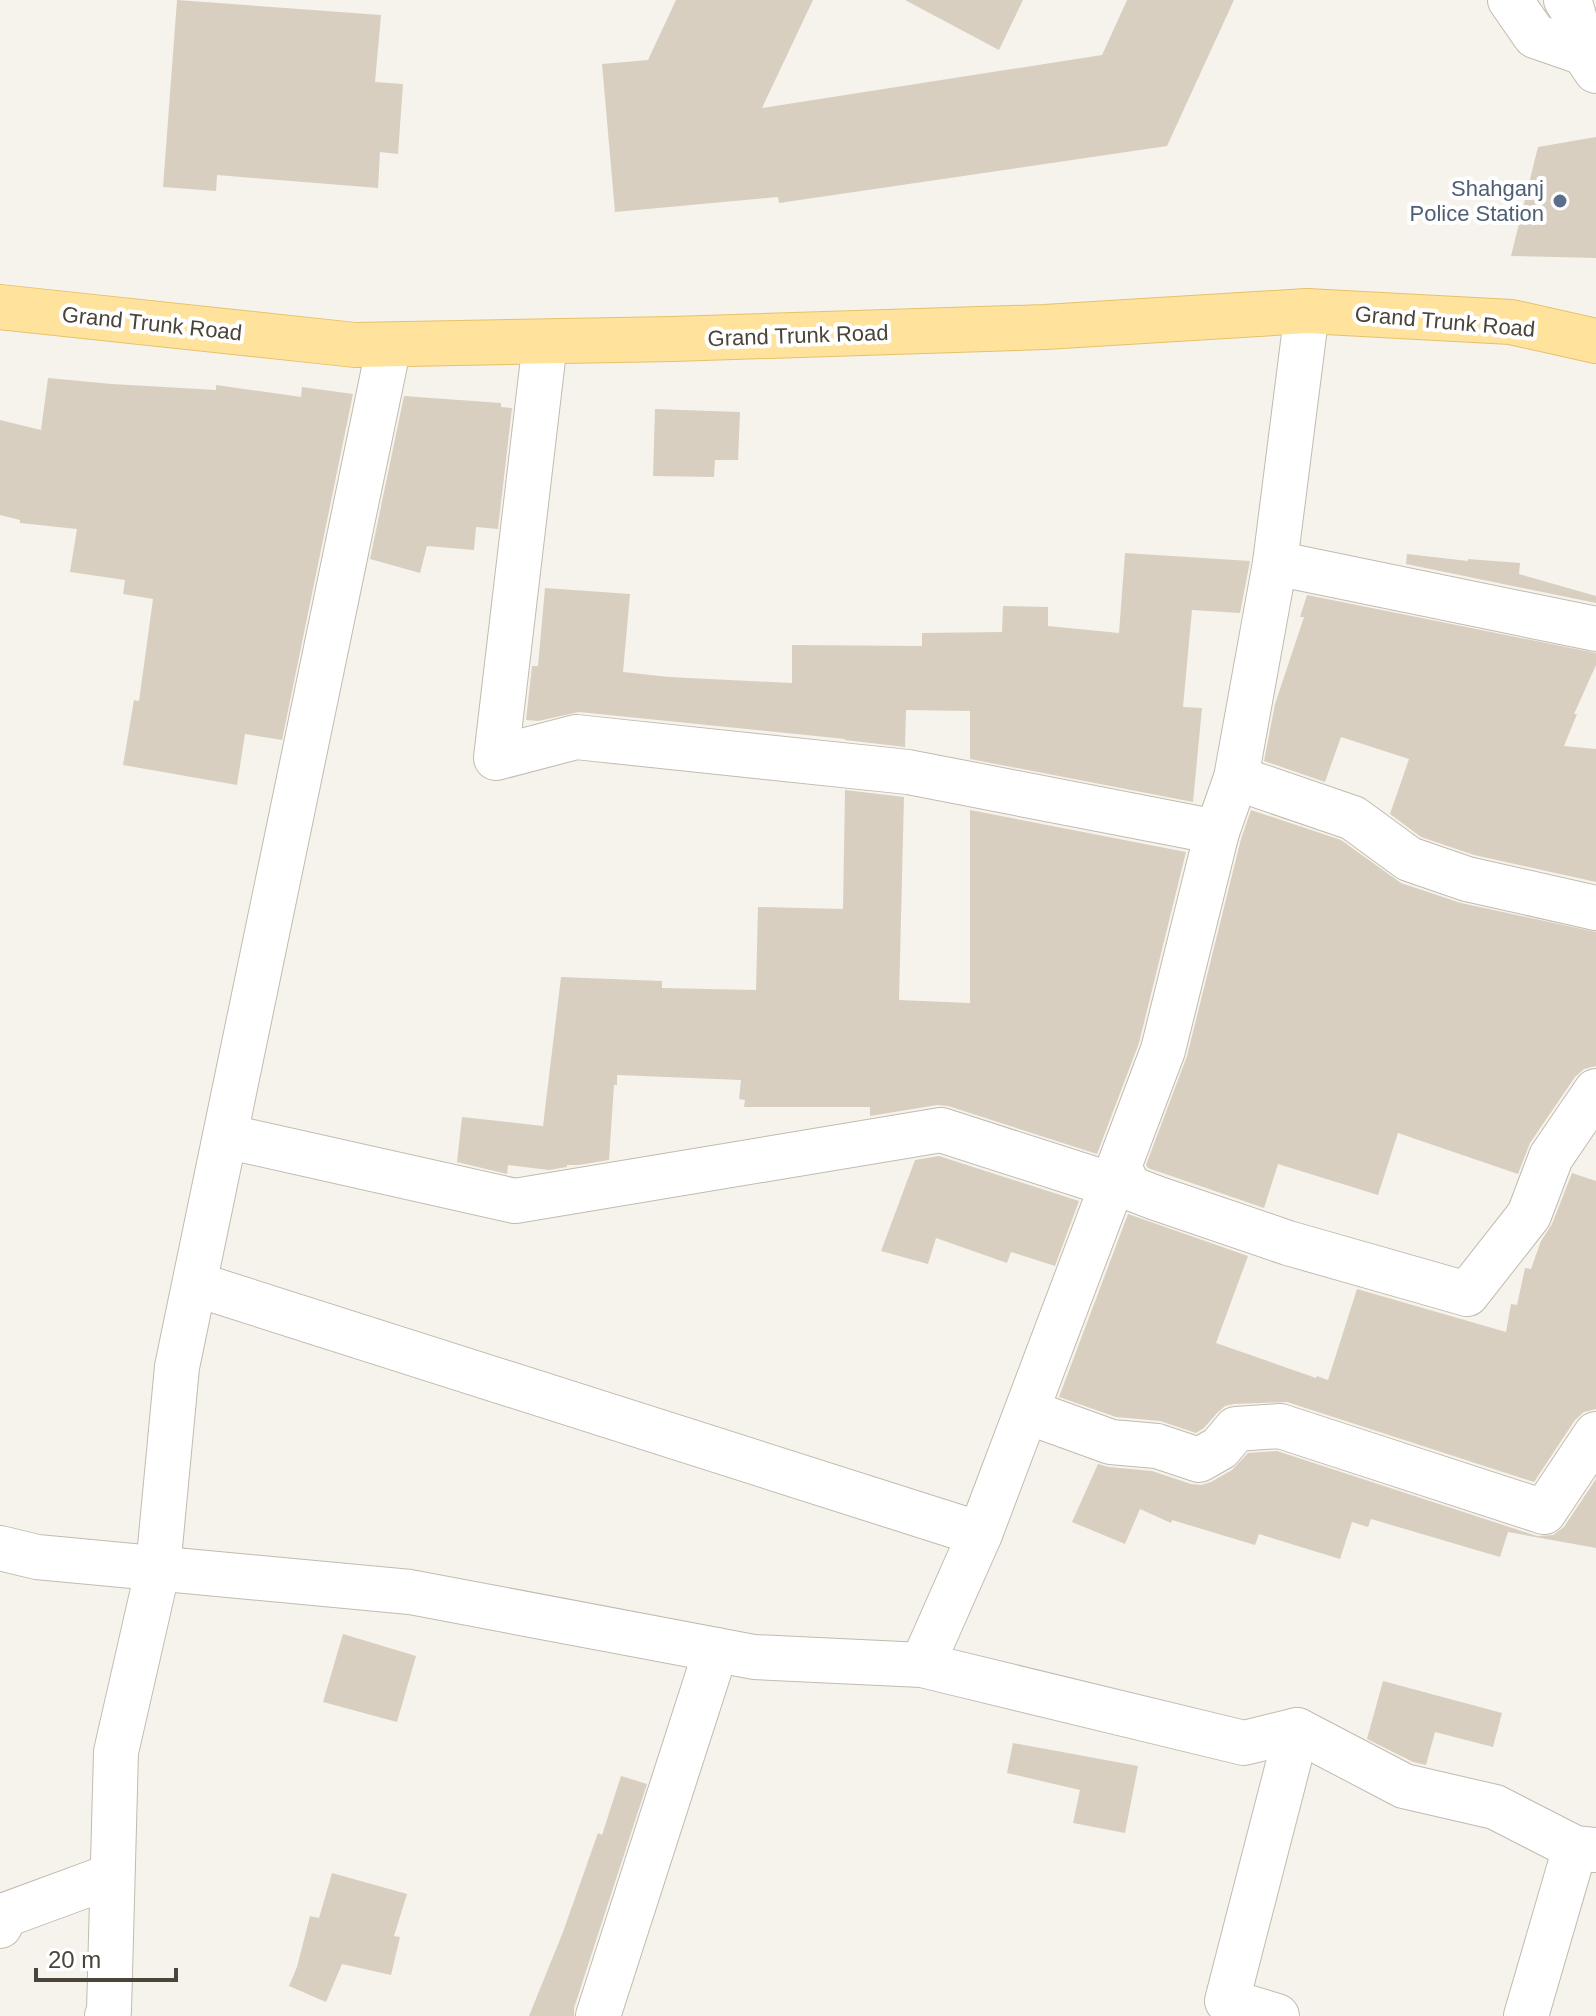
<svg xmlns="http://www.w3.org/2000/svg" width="1596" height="2016" viewBox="0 0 1596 2016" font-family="Helvetica,sans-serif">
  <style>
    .building { fill: #d8cfc1 }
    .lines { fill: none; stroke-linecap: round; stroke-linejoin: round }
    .minor-casing { stroke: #c2bbae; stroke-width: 46 }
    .tertiary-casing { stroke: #c2bbae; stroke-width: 46 }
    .primary-casing { stroke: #e6c16a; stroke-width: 46 }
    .minor { stroke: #fff; stroke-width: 44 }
    .tertiary { stroke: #fff; stroke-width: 44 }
    .primary { stroke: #ffe39c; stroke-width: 44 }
    .service-dot { fill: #5c6f8a; stroke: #fff; stroke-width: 3 }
    .labels { text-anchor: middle; stroke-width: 8; stroke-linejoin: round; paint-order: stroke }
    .service-label { font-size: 22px; fill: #4e5e75; stroke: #fff; text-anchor: end }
    .street-label { font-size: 22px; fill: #4b4439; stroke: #fff }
  </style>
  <rect width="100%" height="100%" fill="#f6f3ec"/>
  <!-- building -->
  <g class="building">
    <path d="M177 0 381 15 375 82 403 84 398 154 380 152 378 188 217 175 216 191 163 187Z"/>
    <path d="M676 0H813L762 108 1102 55 1127 0H1234L1167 146 779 203 778 197 615 212 602 64 648 60Z"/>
    <path d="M905 0H1023L999 50Z"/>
    <path d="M1596 137V258L1511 256 1538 147Z"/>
    <path d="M48 378 112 384 216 390V385L301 397 302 387 353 394 282 740 245 734 237 785 123 765 134 700 139 701 153 599 123 594 125 580 70 572 77 529 20 523V520L0 515V420L41 430Z"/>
    <path d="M404 396 501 403V407L512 408 498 529 476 527 474 550 427 546 420 573 370 559Z"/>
    <path d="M655 409 740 412 738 460H715L714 477 653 476Z"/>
    <path d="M1125 553 1250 561 1240 613 1192 610 1183 707 1202 708 1193 802 970 759V711L906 710 905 747 845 740V739L579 712 538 721 526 720 532 666H538L545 588 630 594 623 672 669 677 792 683V645L922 646V633L1002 632 1003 606 1048 607V626L1119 633Z"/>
    <path d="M1407 554 1468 561V559L1520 563 1519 574 1596 596V603L1406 564Z"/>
    <path d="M1307 595 1596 653V665L1574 714H1577L1564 746 1596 749V882L1474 855 1421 837 1390 814 1409 759 1341 737 1325 782 1264 761 1275 704 1304 617H1300Z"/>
    <path d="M845 790 904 797 899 1000 970 1003V810L1186 852 1139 1043 1097 1154 948 1106 937 1105 870 1116V1107H744L745 1100 739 1099 741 1080 617 1075V1085H614L609 1160 578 1165H567V1167L549 1170 508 1165 507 1174 457 1162 462 1117 543 1126 561 977 662 981V988L756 990 758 907 843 909Z"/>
    <path d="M1251 810 1341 840 1401 883 1461 903 1596 932V1066L1584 1069 1575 1077 1530 1143 1518 1174 1398 1133 1378 1195 1278 1164 1264 1208 1148 1168 1146 1165 1187 1056 1241 839Z"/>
    <path d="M939 1156 1079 1201 1055 1266 1011 1252 1007 1263 936 1238 928 1264 881 1251 915 1160Z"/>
    <path d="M1572 1173 1596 1181V1409L1584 1412 1575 1420 1534 1482 1287 1402 1234 1404 1225 1406 1217 1413 1204 1428 1196 1433 1160 1421 1116 1417 1059 1397 1128 1214 1248 1256 1216 1343 1316 1378 1317 1376 1328 1380 1357 1289 1506 1332 1511 1304 1517 1305 1525 1268 1531 1269 1541 1241 1552 1224Z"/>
    <path d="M1277 1451 1537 1536 1553 1535 1564 1527 1596 1479V1548L1508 1532 1500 1557 1371 1519 1368 1527 1352 1522 1340 1559 1259 1534 1255 1545 1172 1520 1171 1523 1140 1509 1125 1544 1072 1522 1098 1464 1109 1467 1152 1471 1191 1484 1201 1485 1211 1482 1232 1470 1248 1453Z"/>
    <path d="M343 1634 416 1656 397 1722 323 1702Z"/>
    <path d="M1383 1681 1502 1713 1493 1747 1435 1732 1426 1765 1413 1762 1367 1739Z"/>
    <path d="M1013 1743 1138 1766 1125 1833 1073 1823 1080 1790 1007 1773Z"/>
    <path d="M621 1776 647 1784 574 2008V2016H529L563 1932 598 1833 602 1835Z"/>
    <path d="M332 1873 407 1894 394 1936 400 1937 391 1975 342 1964 326 2002 289 1986 297 1967 310 1916 319 1918Z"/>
  </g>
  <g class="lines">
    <!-- minor casing -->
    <g class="minor-casing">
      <g id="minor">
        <path d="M545 342 496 758 576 737 908 772 1217 832"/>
        <path d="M1275 563 1596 629"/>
        <path d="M1236 778 1353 818 1409 859 1467 879 1596 908"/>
        <path d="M225 1136 515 1201 941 1130 1112 1185"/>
        <path d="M1119 1168 1130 1188 1156 1198 1288 1243 1467 1294 1529 1215 1551 1157 1596 1091"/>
        <path d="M195 1284 980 1534"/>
        <path d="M1028 1412 1111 1442 1157 1446 1199 1460 1220 1448 1236 1429 1280 1426 1544 1512 1596 1434"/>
        <path d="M922 1665 980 1534 1163 1050 1217 832 1236 778 1275 563 1307 311"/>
        <path d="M0 1926 5 1915 111 1876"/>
        <path d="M107 2016 109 2011 116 1752 158 1568 177 1367 389 345"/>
        <path d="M598 2016 716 1650"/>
        <path d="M1277 2016 1227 2001 1297 1730"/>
        <path d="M1526 2016 1575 1848"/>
      </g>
    </g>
    <!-- tertiary casing -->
    <g class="tertiary-casing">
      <g id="tertiary">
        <path d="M1510 0 1535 36 1584 53"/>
        <path d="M1566 0 1572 9 1584 53 1596 71"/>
        <path d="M0 1548 37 1557 410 1592 754 1657 922 1665 1244 1743 1297 1730 1404 1786 1495 1807 1575 1848 1596 1850"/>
      </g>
    </g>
    <!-- primary casing -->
    <g class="primary-casing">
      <path id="primary" d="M0 307 355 345 673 339 1045 327 1307 311 1511 322 1596 341"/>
    </g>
    <!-- minor -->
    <use href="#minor" class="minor"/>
    <!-- tertiary -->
    <use href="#tertiary" class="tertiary"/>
    <!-- primary -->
    <use href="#primary" class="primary"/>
  </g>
  <!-- markers -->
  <circle class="service-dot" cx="1560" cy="201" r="8"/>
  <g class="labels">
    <!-- service labels -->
    <g class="service-label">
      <text x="1544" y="196">Shahganj<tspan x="1544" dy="25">Police Station</tspan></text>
    </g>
    <!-- street labels -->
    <g class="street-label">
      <text transform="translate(1445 321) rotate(5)" y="8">Grand Trunk Road</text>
      <text transform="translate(152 323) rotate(6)" y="8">Grand Trunk Road</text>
      <text transform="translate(798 335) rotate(-2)" y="8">Grand Trunk Road</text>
    </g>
  </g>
  <!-- scale -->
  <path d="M36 1968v12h140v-12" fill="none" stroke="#4b4439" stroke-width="4"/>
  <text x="48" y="1968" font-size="24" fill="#4b4439" stroke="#ffffff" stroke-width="6" paint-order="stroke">20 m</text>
</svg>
